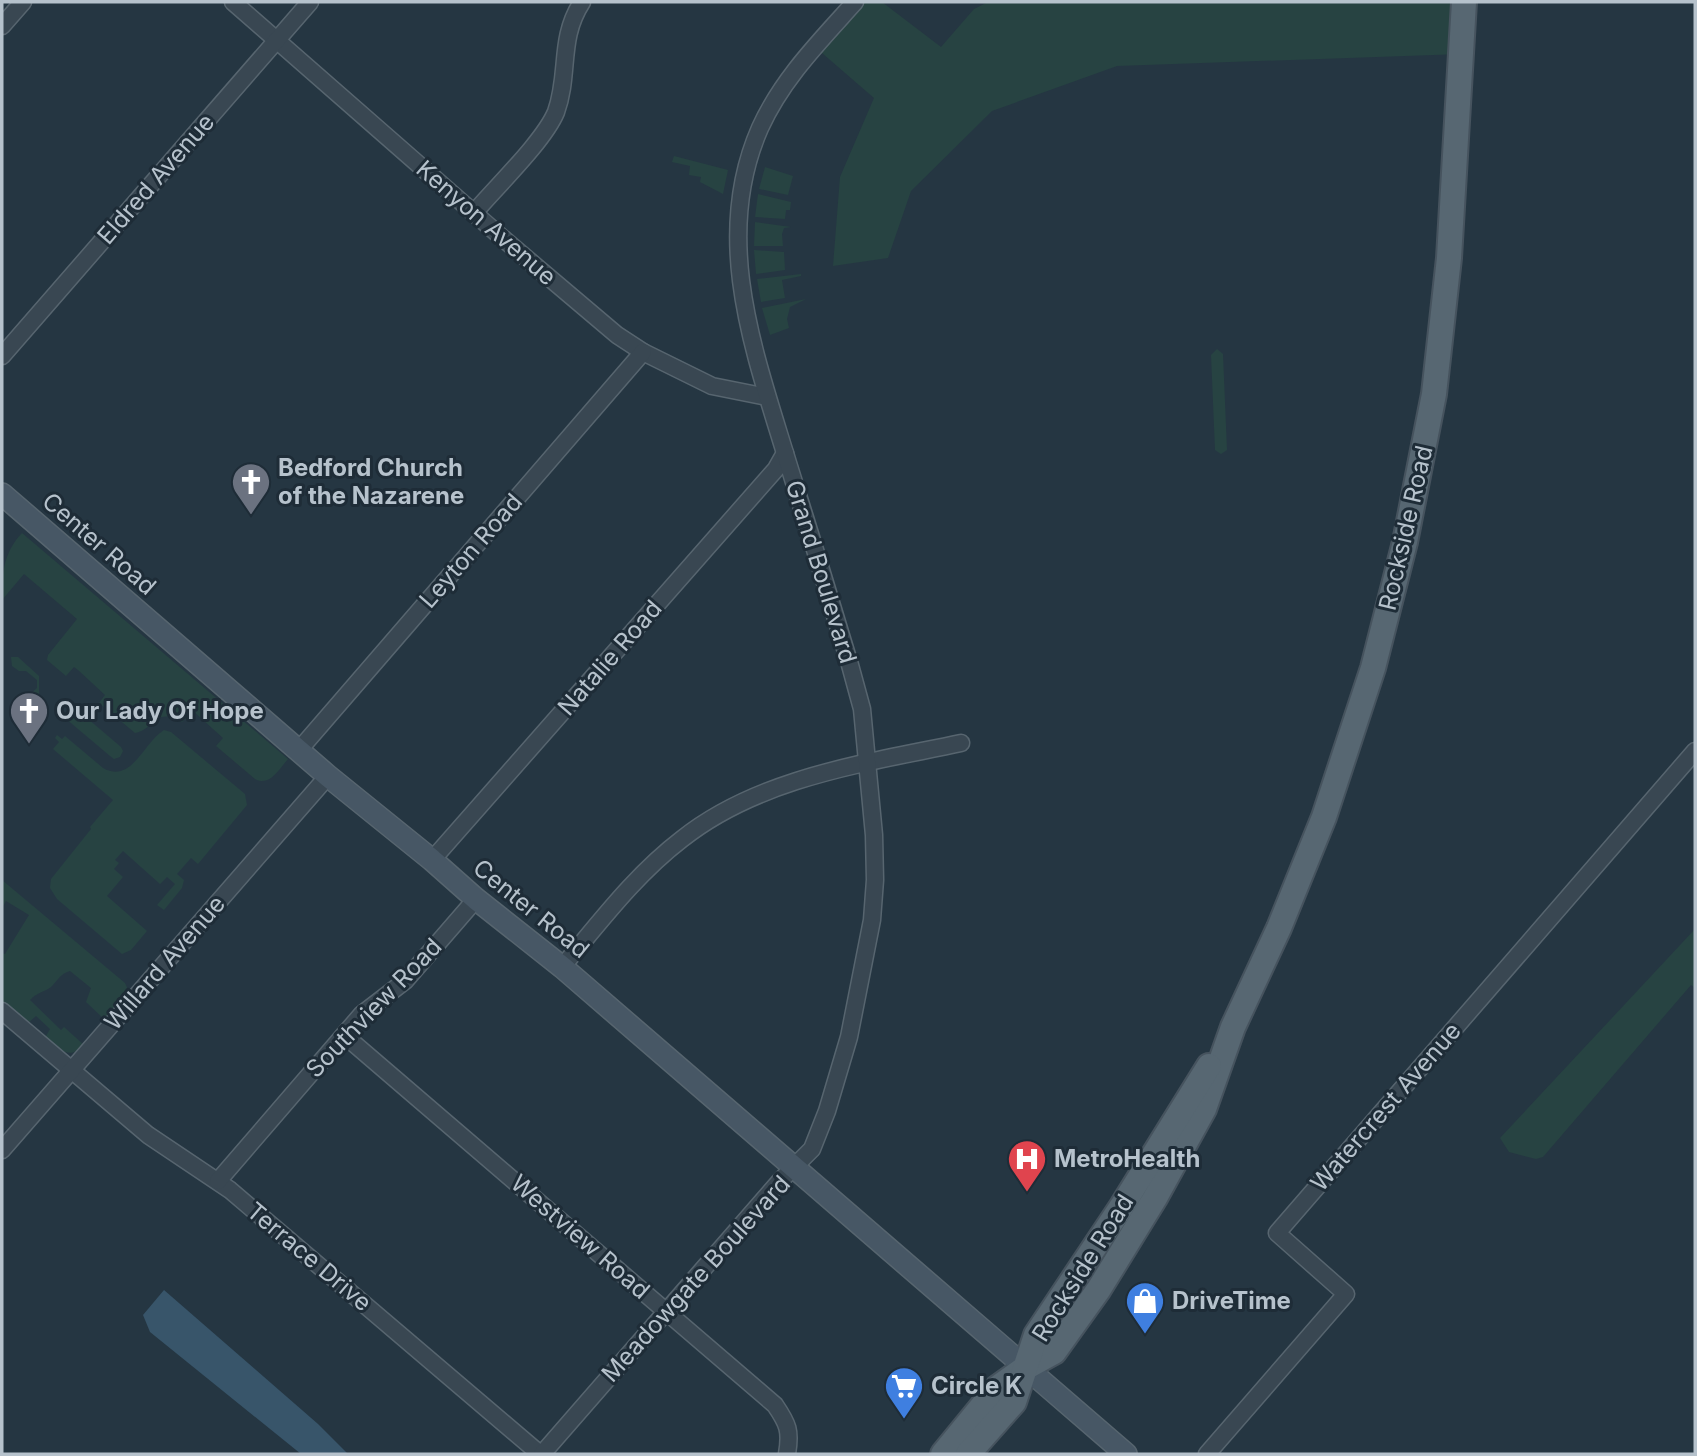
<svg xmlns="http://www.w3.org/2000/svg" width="1697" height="1456" viewBox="0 0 1697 1456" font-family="Inter,sans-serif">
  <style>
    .green { fill: #274342 }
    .water { fill: #38556a }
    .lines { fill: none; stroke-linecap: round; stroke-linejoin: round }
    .street-casing { stroke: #57656f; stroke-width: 19 }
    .secondary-casing { stroke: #57656f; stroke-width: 24 }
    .primary-casing { stroke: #46535e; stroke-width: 28 }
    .street { stroke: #394752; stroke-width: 16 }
    .secondary { stroke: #475765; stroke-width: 21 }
    .primary { stroke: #576772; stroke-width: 24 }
    .labels { text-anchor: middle; stroke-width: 6; stroke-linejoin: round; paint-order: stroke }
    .street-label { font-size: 24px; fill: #b6c2cc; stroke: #1e2c37 }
    .poi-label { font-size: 24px; font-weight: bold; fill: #b6c2cc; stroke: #1e2c37; text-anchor: start }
  </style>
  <rect width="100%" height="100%" fill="#253642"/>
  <!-- green -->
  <g class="green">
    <path d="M855 2H882L941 47 974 9 988 2H1464L1462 54 1117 66 992 111 911 191 888 258 833 266 840 177 874 98 815 47Z"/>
    <path d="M674 156 728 170 723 194 700 182 701 177 689 175 690 166 672 162Z"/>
    <path d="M765 167 793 176 788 195 759 189Z"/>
    <path d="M758 194 791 202 790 210H786L785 219 755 217Z"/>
    <path d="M755 222 791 227 784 228 782 234 783 246H754Z"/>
    <path d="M754 250 784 252 785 270 756 274Z"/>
    <path d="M801 274V276L782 280 785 298 761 302 757 279Z"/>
    <path d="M806 299 790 307 787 319 789 328 770 335 762 308Z"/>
    <path d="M1217 349 1223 354 1227 450 1221 454 1215 450 1211 355Z"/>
    <path d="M22 533 288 759C279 769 270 787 255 779L216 746 223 738 193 711 182 722C155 706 155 729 135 733L99 703 105 695 78 670 74 667 66 676 47 660 48 655 77 619 24 574 2 600C2 574 3 553 22 533Z"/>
    <path d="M11 657H18L39 676V714L35 713 30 719 34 722 29 727 15 715 27 700V697L37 688V680L26 671H19L12 666Z"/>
    <path d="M74 707 121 747 123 751 120 757 114 759 110 756 65 718Z"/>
    <path d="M164 730 171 732 245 794 247 805 198 864 191 858 177 874 184 880 182 888 164 910 157 905 175 884 167 877 160 884 123 851 115 860 119 863 114 869 123 877 107 896 147 931 131 950 122 954 57 899 50 888 51 879 91 829 90 827 113 800 53 749 59 742 55 738 57 735 62 739 65 736 103 768C132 784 143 743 164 730Z"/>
    <path d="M2 880 125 983 129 992 104 1019 86 1002 91 988 70 971C60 974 58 980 51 987 44 992 36 993 30 1000L61 1030 64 1027 84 1045C70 1061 59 1049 45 1038L50 1029 36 1016 28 1023 2 1002V953L5 954 29 915 6 901 2 908Z"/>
    <path d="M1695 929V988L1691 985 1543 1157 1536 1159 1509 1152 1500 1138Z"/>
  </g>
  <!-- water -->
  <path class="water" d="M164 1290 318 1424 348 1454H301L150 1332 143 1315Z"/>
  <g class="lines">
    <!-- street casing -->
    <g class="street-casing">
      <g id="street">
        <path d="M233 2 506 241 617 335 643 352 712 386 767 397"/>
        <path d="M2 26 23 2"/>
        <path d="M474 213C496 187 544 141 556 112 570 73 558 39 582 2"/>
        <path d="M2 356 310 2"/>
        <path d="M299 750 643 352"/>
        <path d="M432 860 776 469 785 453"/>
        <path d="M562 967C600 922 635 875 682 839 760 777 867 763 961 743"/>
        <path d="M2 1011 148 1135 230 1190 540 1454"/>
        <path d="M344 1035 775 1405C788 1424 791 1431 787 1454"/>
        <path d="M2 1150 328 776"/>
        <path d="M218 1181 362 1014 405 981 476 899"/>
        <path d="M542 1454 779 1182 812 1149 827 1111 849 1037 872 920 875 880 874 835 862 709 850 665C830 598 809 530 788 463 755 354 711 239 760 128 782 79 820 41 855 2"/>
        <path d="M1207 1454 1346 1294 1277 1233 1695 751"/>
      </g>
    </g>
    <!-- secondary casing -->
    <g class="secondary-casing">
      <path id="secondary" d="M2 494 328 776 432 860 476 899 562 967 1126 1454"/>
    </g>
    <!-- primary casing -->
    <g class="primary-casing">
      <g id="primary">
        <path d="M943 1454 997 1388 1025 1368 1054 1352 1099 1289 1155 1198 1204 1109 1233 1027 1279 928 1324 817 1373 668 1405 542 1434 394 1449 258 1464 2"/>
        <path d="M968 1454 1014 1402 1036 1335 1122 1206 1209 1066"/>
      </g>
    </g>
    <!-- street -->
    <use href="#street" class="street"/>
    <!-- secondary -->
    <use href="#secondary" class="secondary"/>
    <!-- primary -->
    <use href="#primary" class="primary"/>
  </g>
  <!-- icons -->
  <defs>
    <g id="church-pin" transform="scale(2.0125)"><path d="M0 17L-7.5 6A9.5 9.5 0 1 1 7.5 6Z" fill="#6b7280" stroke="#1e2c37"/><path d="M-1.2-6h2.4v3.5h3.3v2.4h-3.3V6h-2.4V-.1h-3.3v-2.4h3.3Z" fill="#fff"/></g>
    <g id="hospital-pin" transform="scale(2.0125)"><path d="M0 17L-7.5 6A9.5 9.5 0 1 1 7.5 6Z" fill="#e0444e" stroke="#1e2c37"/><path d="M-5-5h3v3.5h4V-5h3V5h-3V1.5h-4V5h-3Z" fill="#fff"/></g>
    <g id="shop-pin" transform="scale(2.0125)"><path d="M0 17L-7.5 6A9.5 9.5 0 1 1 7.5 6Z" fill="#3f7fe0" stroke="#1e2c37"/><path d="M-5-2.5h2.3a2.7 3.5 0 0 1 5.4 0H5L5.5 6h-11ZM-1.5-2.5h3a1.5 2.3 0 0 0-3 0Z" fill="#fff"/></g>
    <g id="supermarket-pin" transform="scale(2.0125)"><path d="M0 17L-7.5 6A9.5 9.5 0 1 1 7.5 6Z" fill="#3f7fe0" stroke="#1e2c37"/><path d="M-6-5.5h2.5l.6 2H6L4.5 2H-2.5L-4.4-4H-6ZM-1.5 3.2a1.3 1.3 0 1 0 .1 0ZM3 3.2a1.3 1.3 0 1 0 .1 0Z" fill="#fff"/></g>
  </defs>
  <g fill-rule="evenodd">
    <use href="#church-pin" x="251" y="482"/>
    <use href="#church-pin" x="29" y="711"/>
    <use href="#hospital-pin" x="1027" y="1159"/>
    <use href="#shop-pin" x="1145" y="1301"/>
    <use href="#supermarket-pin" x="904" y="1386"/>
  </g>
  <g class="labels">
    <!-- street labels -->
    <g class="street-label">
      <text transform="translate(156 179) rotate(-49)" y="8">Eldred Avenue</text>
      <text transform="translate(486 223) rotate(41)" y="8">Kenyon Avenue</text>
      <text transform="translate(1406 528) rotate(-77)" y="8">Rockside Road</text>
      <text transform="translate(99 544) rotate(41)" y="8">Center Road</text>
      <text transform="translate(471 551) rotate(-49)" y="8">Leyton Road</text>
      <text transform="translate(821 572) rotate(73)" y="8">Grand Boulevard</text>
      <text transform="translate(610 658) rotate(-49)" y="8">Natalie Road</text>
      <text transform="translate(531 909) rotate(39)" y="8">Center Road</text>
      <text transform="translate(165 963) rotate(-49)" y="8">Willard Avenue</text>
      <text transform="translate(374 1008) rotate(-46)" y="8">Southview Road</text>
      <text transform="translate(1386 1107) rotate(-49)" y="8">Watercrest Avenue</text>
      <text transform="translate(580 1237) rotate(41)" y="8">Westview Road</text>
      <text transform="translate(309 1257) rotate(40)" y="8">Terrace Drive</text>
      <text transform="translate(1083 1268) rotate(-58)" y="8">Rockside Road</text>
      <text transform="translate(696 1279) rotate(-48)" y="8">Meadowgate Boulevard</text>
    </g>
    <!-- poi labels -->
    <g class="poi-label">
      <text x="278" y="476">Bedford Church<tspan x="278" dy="28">of the Nazarene</tspan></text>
      <text x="56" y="719">Our Lady Of Hope</text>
      <text x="1054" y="1167">MetroHealth</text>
      <text x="1172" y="1309">DriveTime</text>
      <text x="931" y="1394">Circle K</text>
    </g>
  </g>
  <!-- border -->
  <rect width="1697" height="1456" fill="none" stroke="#b6c2cc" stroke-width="7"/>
</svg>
